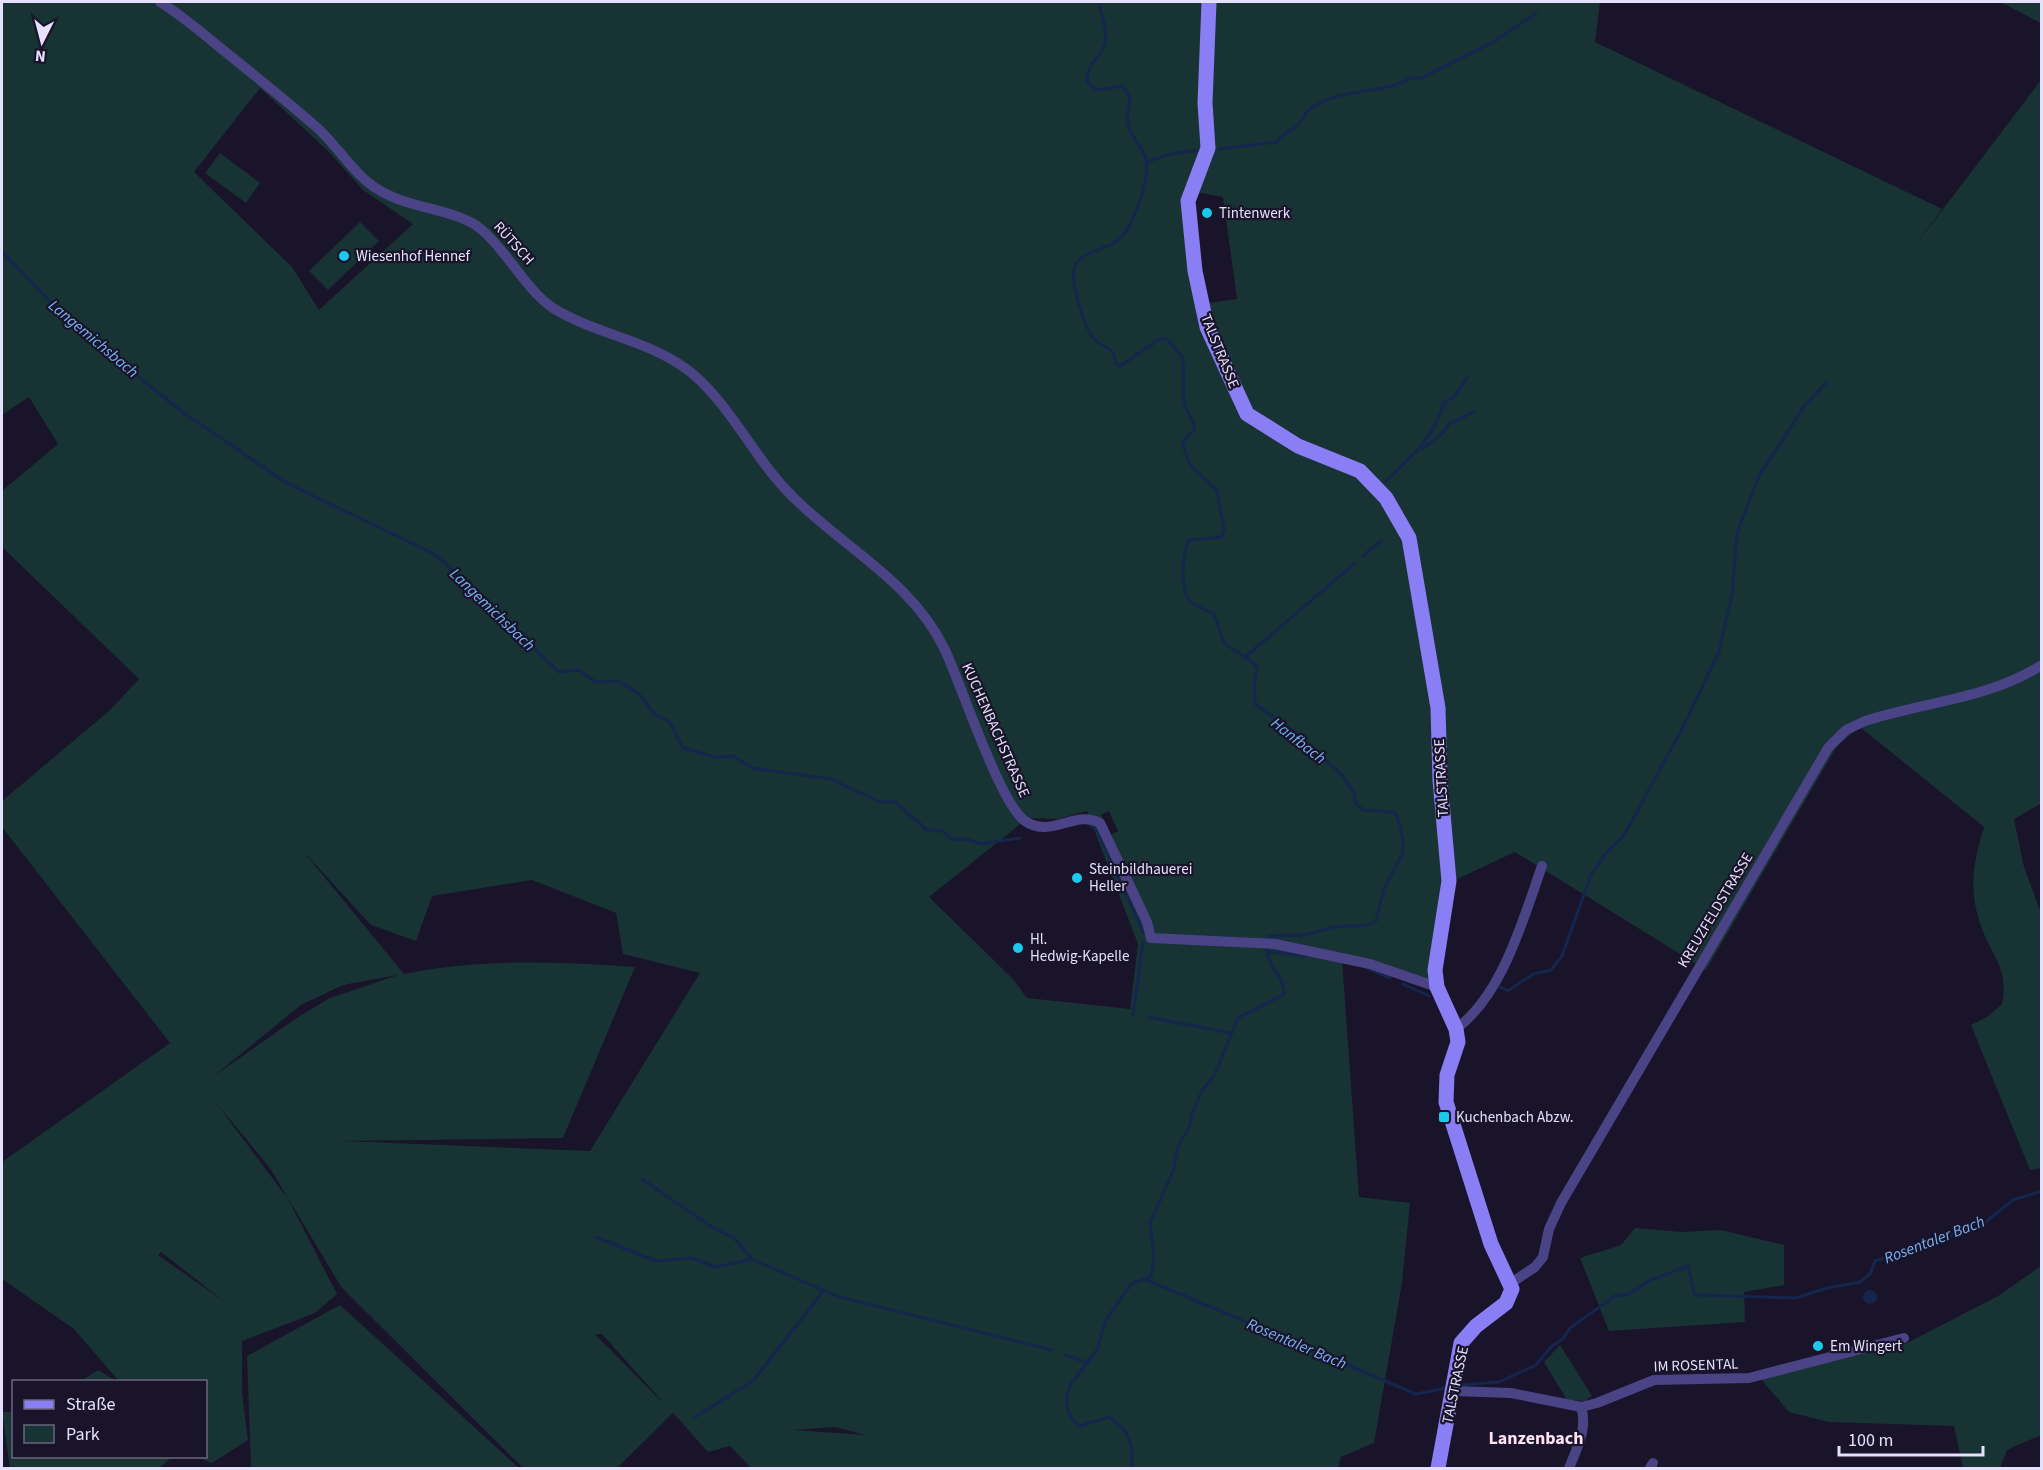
<svg xmlns="http://www.w3.org/2000/svg" width="2043" height="1470" viewBox="0 0 2043 1470" font-family="'Source Sans 3',sans-serif">
  <style>
    .green { fill: #173334; fill-rule: evenodd }
    .water { fill: #14264e }
    .lines { fill: none; stroke-linecap: round; stroke-linejoin: round }
    .stream { stroke: #14264e; stroke-width: 3 }
    .street { stroke: #4a4385; stroke-width: 10 }
    .secondary { stroke: #8a7ef5; stroke-width: 15 }
    .poi-dot { fill: #1bc9ed; stroke: #19142a; stroke-width: 2 }
    .labels { text-anchor: middle; stroke-width: 4.5; stroke-linejoin: round; paint-order: stroke }
    .poi-label { font-size: 15px; fill: #e5e0fc; stroke: #19142a; text-anchor: start }
    .street-label { font-size: 15px; fill: #e5e0fc; stroke: #19142a }
    .water-label { font-size: 16px; font-style: italic; fill: #76b1f4; stroke: #19142a }
    .quarter-label { font-size: 18px; font-weight: bold; fill: #fde1f1; stroke: #19142a }
  </style>
  <rect width="100%" height="100%" fill="#19142a"/>
  <!-- green -->
  <g class="green">
    <path d="M2 2H1600L1595 42 1942 209 1912 250 2041 80 2042 803 2014 819 2024 867 2041 913V1168L2030 1170 1971 1025 1987 1017 2002 1004C2009 967 1992 958 1981 926 1968 889 1973 863 1984 827L1860 727 1837 746 1706 970 1515 852 1453 881 1441 983 1342 960 1359 1197 1410 1203 1402 1283 1374 1443 1341 1457 1338 1468H751L730 1446 708 1452 673 1413 617 1468H523L342 1288 286 1195 337 1294 315 1313 242 1341V1392L248 1440 212 1463 196 1457 206 1456V1382L119 1381 74 1329 2 1279V1162L170 1043 2 827V801L109 711 139 679 2 547V491L58 444 29 397 2 415ZM260 88 327 150 363 190 413 224 319 310 292 267 194 172ZM1195 192 1223 197 1237 299 1208 303 1199 269 1192 201ZM1087 811 1138 944 1130 1009 1027 998 1013 979 929 897 1028 818 1058 819ZM1109 811 1118 831 1111 835 1101 815ZM303 851 371 925 416 941 432 896 532 880 616 913 623 954 700 973 590 1151 343 1141 563 1138 635 967C558 962 480 958 404 974ZM398 975 330 998 298 1017 214 1076 301 1005 343 985ZM217 1104 270 1168 286 1195H285ZM161 1252 225 1302 158 1255ZM595 1334H602L661 1400H660ZM835 1427 865 1435 793 1430H794Z"/>
    <path d="M2000 2H2041V23Z"/>
    <path d="M220 153 260 183 246 203 205 173Z"/>
    <path d="M360 222 379 241 328 290 309 271Z"/>
    <path d="M1635 1228 1682 1232 1721 1230 1784 1245V1285L1744 1292 1745 1322 1609 1331 1580 1258 1621 1245Z"/>
    <path d="M2041 1266V1435L2007 1450 2000 1468H1963L1954 1426 1829 1422 1789 1412 1761 1379 1907 1343 1998 1296Z"/>
    <path d="M340 1305 519 1468H251L247 1356Z"/>
    <path d="M1560 1345 1592 1396 1585 1401 1567 1400 1544 1362Z"/>
    <path d="M98 1370 116 1381H81Z"/>
    <path d="M2 1412H13L14 1456 172 1457 159 1468H10Z"/>
  </g>
  <!-- water -->
  <circle class="water" cx="1870" cy="1297" r="7"/>
  <g class="lines">
    <!-- stream -->
    <g class="stream">
      <path d="M1099 2C1101 17 1110 32 1103 48 1097 62 1089 60 1087 81L1095 90 1122 86C1138 103 1124 107 1128 124 1130 136 1143 147 1146 160 1150 180 1133 228 1118 240 1105 251 1078 251 1074 269 1071 285 1084 326 1094 339 1106 351 1112 343 1116 364L1120 366 1160 339H1167L1183 358 1184 405 1194 424V430L1183 442C1189 474 1199 470 1217 491L1224 530 1221 537 1189 540C1182 552 1180 589 1189 600 1195 606 1206 610 1214 614L1224 643 1254 663 1257 669 1254 687 1255 704 1298 734 1343 776 1355 795V803L1363 810 1393 812 1397 815 1403 839V853L1384 888 1376 921 1368 925 1334 927 1305 935 1268 936 1267 941"/>
      <path d="M1219 149 1277 142C1283 133 1290 131 1298 125 1302 122 1303 117 1306 113 1327 92 1364 93 1391 86 1403 84 1408 76 1421 78L1495 41 1536 13"/>
      <path d="M1146 162 1174 153 1201 150"/>
      <path d="M2 252 72 324 184 413 287 483 436 555 559 672 578 670 596 682 618 681 639 694 655 715 669 721 683 748 714 757 733 756 752 768 831 779 880 802H895L927 830 943 831 953 840 967 839 981 844 1020 838"/>
      <path d="M1423 448 1441 435 1450 423 1474 412"/>
      <path d="M1385 482C1412 456 1433 440 1444 402L1455 396 1467 378"/>
      <path d="M1363 556 1381 541"/>
      <path d="M1245 657 1355 563"/>
      <path d="M1089 824 1098 831 1143 932"/>
      <path d="M1267 952 1308 956"/>
      <path d="M1367 968 1390 978"/>
      <path d="M1403 984 1429 996"/>
      <path d="M1500 987 1508 991 1533 974 1551 970 1562 956 1591 875 1605 854 1623 837 1681 731 1719 652 1732 594 1737 533 1759 476 1805 405 1826 383"/>
      <path d="M1133 1015 1143 942"/>
      <path d="M1148 1017 1231 1033"/>
      <path d="M642 1179 713 1228 734 1238 751 1258"/>
      <path d="M596 1237 656 1261 692 1258 716 1267 752 1259 836 1296 1052 1350"/>
      <path d="M1147 1280 1416 1394 1447 1388"/>
      <path d="M1065 1355 1086 1362"/>
      <path d="M1461 1385 1499 1382 1536 1365 1552 1346 1563 1339 1570 1328 1615 1296 1628 1294 1651 1280 1688 1266 1695 1295 1796 1298 1827 1288 1860 1282 1870 1274 1875 1261 1983 1224 2013 1200 2042 1191"/>
      <path d="M695 1417 753 1381 824 1290"/>
      <path d="M1132 1468C1134 1444 1130 1431 1109 1417L1080 1426 1072 1420 1067 1408V1395L1071 1384 1097 1350 1106 1320 1131 1284 1151 1277 1154 1258 1150 1223 1174 1169 1177 1149 1190 1125 1191 1115 1202 1091 1214 1076 1238 1018 1284 994C1285 976 1265 965 1267 947"/>
    </g>
    <!-- street -->
    <g class="street">
      <path d="M160 2C186 18 209 39 233 58 260 80 288 102 314 125 337 144 353 175 379 190 409 209 459 209 482 230 507 251 526 290 553 308 598 336 653 340 694 375 734 410 755 460 793 497 844 548 913 582 945 650 961 684 1000 804 1025 821 1051 839 1076 809 1100 823L1147 922 1151 938 1275 944 1370 964 1437 987"/>
      <path d="M1456 1029C1503 994 1523 919 1542 866"/>
      <path d="M1511 1283 1535 1267 1543 1257 1549 1229 1561 1203 1828 748 1846 730 1865 721C1927 701 1985 700 2042 665"/>
      <path d="M1453 1391 1511 1393 1581 1407 1597 1403 1654 1380 1749 1378 1904 1338"/>
      <path d="M1569 1468C1577 1448 1588 1428 1581 1407"/>
      <path d="M1650 1468 1653 1463"/>
    </g>
    <!-- secondary -->
    <path class="secondary" d="M1209 2 1205 103 1208 148 1188 201 1195 271 1207 327 1247 414 1298 446 1360 471 1386 498 1409 538 1438 708 1440 780 1449 881 1435 970 1437 987 1456 1029 1458 1042 1447 1075 1446 1102 1491 1244 1512 1289 1506 1303 1476 1326 1461 1343 1438 1468"/>
  </g>
  <!-- markers -->
  <g class="poi-dot">
    <circle cx="1207" cy="213" r="6"/>
    <circle cx="344" cy="256" r="6"/>
    <circle cx="1077" cy="878" r="6"/>
    <circle cx="1018" cy="948" r="6"/>
    <rect x="1438" y="1111" width="12" height="12" rx="3"/>
    <circle cx="1818" cy="1346" r="6"/>
  </g>
  <g class="labels">
    <!-- poi labels -->
    <g class="poi-label">
      <text x="1219" y="218">Tintenwerk</text>
      <text x="356" y="261">Wiesenhof Hennef</text>
      <text x="1089" y="874">Steinbildhauerei<tspan x="1089" dy="17">Heller</tspan></text>
      <text x="1030" y="944">Hl.<tspan x="1030" dy="17">Hedwig-Kapelle</tspan></text>
      <text x="1456" y="1122">Kuchenbach Abzw.</text>
      <text x="1830" y="1351">Em Wingert</text>
    </g>
    <!-- street labels -->
    <g class="street-label">
      <text transform="translate(514 243) rotate(48)" y="5">RÜTSCH</text>
      <text transform="translate(1220 351) rotate(68)" y="5">TALSTRASSE</text>
      <text transform="translate(996 730) rotate(66)" y="5">KUCHENBACHSTRASSE</text>
      <text transform="translate(1441 778) rotate(-93)" y="5">TALSTRASSE</text>
      <text transform="translate(1715 910) rotate(-59)" y="5">KREUZFELDSTRASSE</text>
      <text transform="translate(1696 1365) rotate(-2)" y="5">IM ROSENTAL</text>
      <text transform="translate(1455 1385) rotate(-78)" y="5">TALSTRASSE</text>
    </g>
    <!-- water labels -->
    <g class="water-label">
      <text transform="translate(94 338) rotate(40)" y="6">Langemichsbach</text>
      <text transform="translate(493 609) rotate(44)" y="6">Langemichsbach</text>
      <text transform="translate(1299 740) rotate(38)" y="6">Hanfbach</text>
      <text transform="translate(1934 1239) rotate(-21)" y="6">Rosentaler Bach</text>
      <text transform="translate(1297 1343) rotate(23)" y="6">Rosentaler Bach</text>
    </g>
    <!-- quarter labels -->
    <g class="quarter-label">
      <text x="1536" y="1444">Lanzenbach</text>
    </g>
  </g>
  <!-- border -->
  <rect width="2043" height="1470" fill="none" stroke="#e5e0fc" stroke-width="6"/>
  <!-- legend -->
  <rect x="12" y="1380" width="195" height="78" fill="#19142a" stroke="#6b667e" stroke-width="1.5"/>
  <rect x="24" y="1400" width="30" height="9" fill="#8a7ef5" stroke="#6b667e" stroke-width="1.5"/>
  <text x="66" y="1410" font-size="18" fill="#e5e0fc">Straße</text>
  <rect x="24" y="1425" width="30" height="18" fill="#173334" stroke="#6b667e" stroke-width="1.5"/>
  <text x="66" y="1440" font-size="18" fill="#e5e0fc">Park</text>
  <!-- north arrow -->
  <g transform="translate(42 42) rotate(186)" stroke="#19142a" stroke-width="4.5" paint-order="stroke">
  <path d="M0-4.5L10 22L0 15L-10 22Z" fill="#e5e0fc"/>
  <text y="-9" font-size="16" font-weight="bold" text-anchor="middle" fill="#e5e0fc">N</text>
  </g>
  <!-- scale -->
  <path d="M1839 1446v9h144v-9" fill="none" stroke="#e5e0fc" stroke-width="3"/>
  <text x="1848" y="1446" font-size="18" fill="#e5e0fc" stroke="#19142a" stroke-width="4.5" paint-order="stroke">100 m</text>
</svg>
